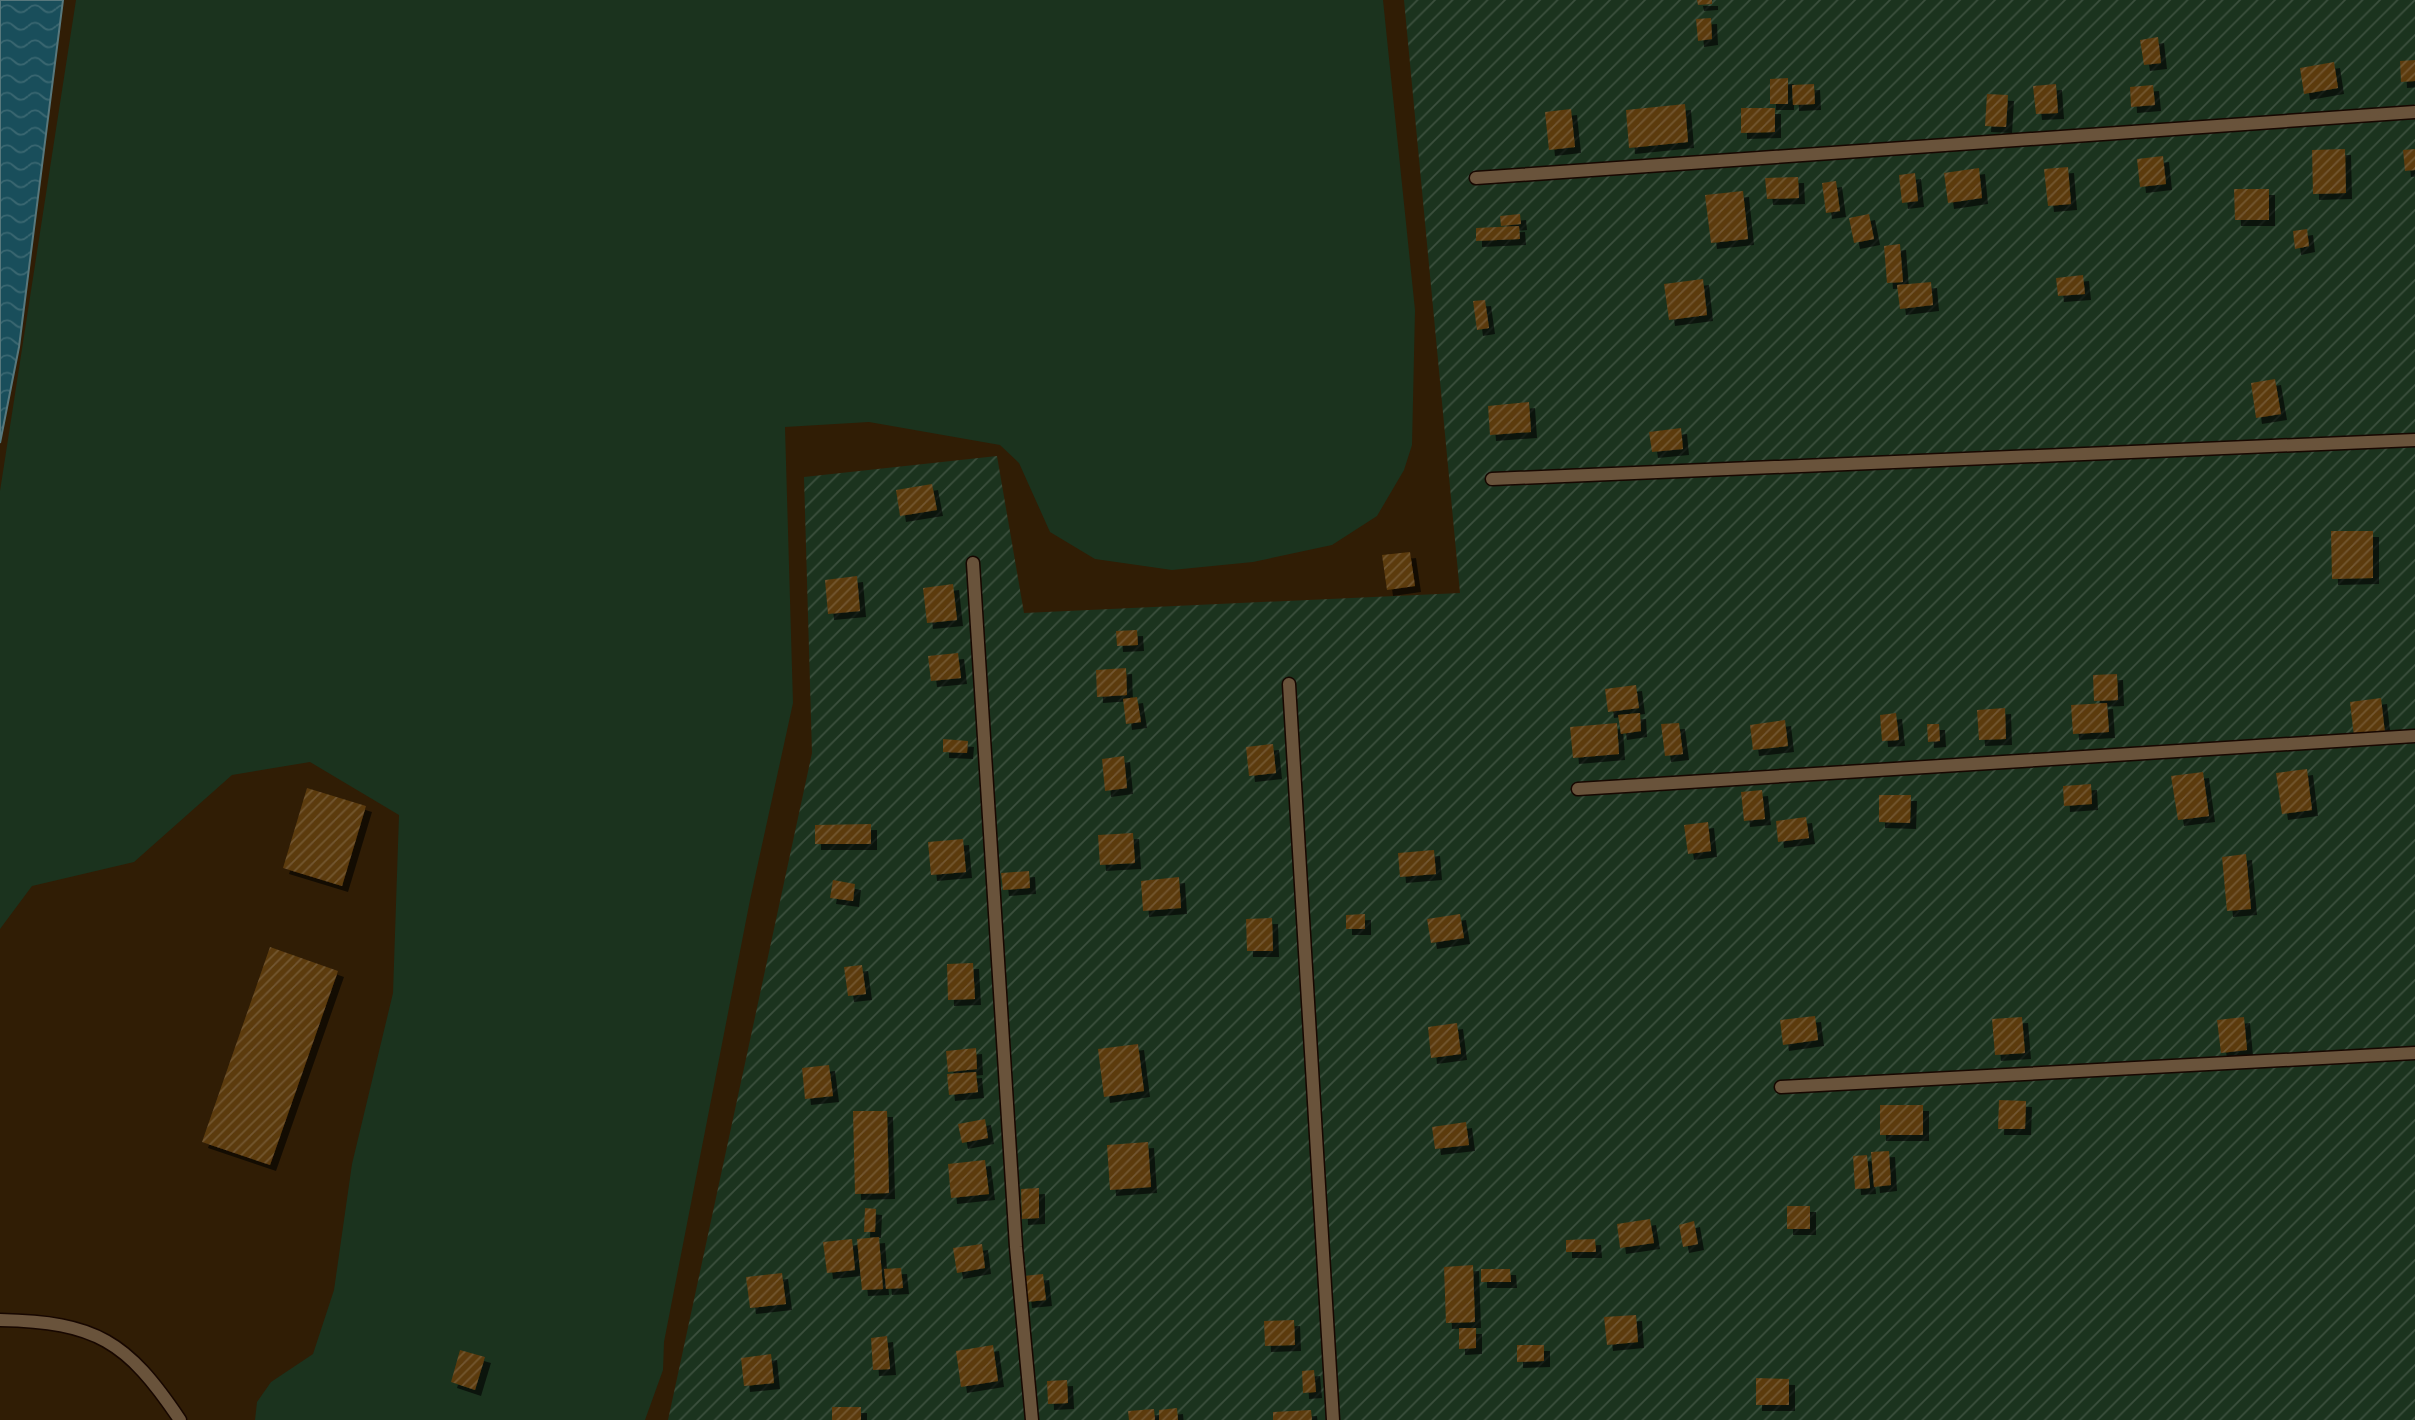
<svg xmlns="http://www.w3.org/2000/svg" width="2415" height="1420" viewBox="0 0 2415 1420" font-family="Raleway,sans-serif">
  <style>
    .grass { fill: #1b331e }
    .garden { fill: url(#garden-furrows) }
    .water { fill: url(#water-waves); stroke: #57787d; stroke-width: 2 }
    .building { fill: url(#building-hatch); filter: url(#shadow) }
    .lines { fill: none; stroke-linecap: round; stroke-linejoin: round }
    .lane-casing { stroke: #170700; stroke-width: 15 }
    .lane { stroke: #69533b; stroke-width: 12 }
  </style>
  <defs>
    <pattern id="garden-furrows" width="10" height="10" patternUnits="userSpaceOnUse" patternTransform="scale(1.75)"><rect width="10" height="10" fill="#1b331e"/><path d="M-1 1l2-2M0 10L10 0M9 11l2-2" fill="none" stroke="#3c503e"/></pattern>
    <pattern id="water-waves" width="16" height="10" patternUnits="userSpaceOnUse" patternTransform="scale(1.75)"><rect width="16" height="10" fill="#194e5b"/><path d="M0 5q4-4 8 0t8 0" fill="none" stroke="#3a6771"/></pattern>
    <pattern id="building-hatch" width="6" height="6" patternUnits="userSpaceOnUse" patternTransform="scale(1.75)"><rect width="6" height="6" fill="#5b3b0f"/><path d="M-1 1l2-2M0 6l6-6M5 7l2-2" fill="none" stroke="#735731"/></pattern>
    <filter id="shadow"><feDropShadow dx="6" dy="6" stdDeviation="0" flood-color="#0009"/></filter>
  </defs>
  <rect width="100%" height="100%" fill="#301d05"/>
  <!-- grass -->
  <path class="grass" d="M76 0H1383L1415 310 1412 445 1404 470 1377 516 1332 545 1253 562 1172 570 1095 559 1050 532 1019 463 1000 445 869 422 785 427 793 703 750 900 664 1342 663 1370 645 1420H255L257 1402 271 1382 313 1354 334 1290 352 1164 393 993 399 815 310 762 232 775 134 862 32 886 0 929V491Z"/>
  <!-- garden -->
  <path class="garden" d="M1404 0H2415V1420H668L812 753 804 477 997 456 1024 613 1460 593Z"/>
  <!-- water -->
  <path class="water" d="M0 0H63L19 347 0 443Z"/>
  <!-- building -->
  <g class="building">
    <path d="M1697 0H1712V4L1698 5Z"/>
    <path d="M1711 18 1712 39 1698 41 1696 19Z"/>
    <path d="M2158 37 2161 63 2144 65 2140 40Z"/>
    <path d="M2415 60V81L2401 82 2400 61Z"/>
    <path d="M2334 62 2338 88 2304 94 2300 68Z"/>
    <path d="M1788 78V104H1770V79Z"/>
    <path d="M1814 84 1815 104 1793 105 1792 85Z"/>
    <path d="M2056 84 2058 113 2036 114 2033 86Z"/>
    <path d="M2153 85 2155 105 2131 107 2130 87Z"/>
    <path d="M1987 94 2008 95 2006 127 1985 126Z"/>
    <path d="M1685 104 1688 142 1629 148 1626 110Z"/>
    <path d="M1741 108H1775V132L1741 133Z"/>
    <path d="M1571 109 1575 147 1549 150 1545 112Z"/>
    <path d="M2345 149 2346 193 2313 194 2312 150Z"/>
    <path d="M2415 149V170L2405 171 2403 150Z"/>
    <path d="M2163 156 2166 184 2140 187 2137 159Z"/>
    <path d="M2068 167 2071 204 2048 206 2044 169Z"/>
    <path d="M1979 168 1982 198 1948 203 1944 173Z"/>
    <path d="M1915 173 1918 201 1902 203 1899 175Z"/>
    <path d="M1798 177 1799 198 1767 199 1765 178Z"/>
    <path d="M1836 181 1840 211 1826 213 1822 183Z"/>
    <path d="M2234 189H2269V220H2235Z"/>
    <path d="M1743 191 1748 239 1711 243 1705 195Z"/>
    <path d="M1520 214 1521 224 1501 226 1500 216Z"/>
    <path d="M1869 214 1874 239 1854 243 1849 218Z"/>
    <path d="M1519 226 1520 239 1476 241V228Z"/>
    <path d="M2307 229 2309 246 2295 249 2293 231Z"/>
    <path d="M1900 244 1903 282 1887 283 1884 246Z"/>
    <path d="M2083 275 2085 294 2058 296 2056 278Z"/>
    <path d="M1703 279 1707 315 1669 320 1664 284Z"/>
    <path d="M1931 282 1933 305 1900 309 1897 285Z"/>
    <path d="M1485 300 1489 328 1477 330 1473 301Z"/>
    <path d="M2275 379 2281 414 2256 418 2251 383Z"/>
    <path d="M1529 402 1531 432 1490 435 1488 406Z"/>
    <path d="M1681 428 1683 449 1652 452 1649 432Z"/>
    <path d="M932 484 937 510 900 516 896 490Z"/>
    <path d="M2331 531H2373V578L2332 579Z"/>
    <path d="M1410 552 1415 586 1387 590 1382 555Z"/>
    <path d="M857 576 860 611 828 614 825 580Z"/>
    <path d="M953 584 957 620 927 623 923 588Z"/>
    <path d="M1137 630 1138 645 1117 646 1116 631Z"/>
    <path d="M958 653 961 678 931 681 928 656Z"/>
    <path d="M1126 668 1127 695 1097 697 1096 670Z"/>
    <path d="M2117 674 2118 700 2094 701 2093 675Z"/>
    <path d="M1636 685 1639 708 1608 712 1605 689Z"/>
    <path d="M1137 697 1141 722 1126 724 1123 699Z"/>
    <path d="M2381 698 2385 733 2354 737 2350 702Z"/>
    <path d="M2107 703 2109 732 2073 734 2071 705Z"/>
    <path d="M2005 708 2006 739 1979 740 1977 710Z"/>
    <path d="M1640 713 1641 731 1621 734 1618 715Z"/>
    <path d="M1896 713 1899 740 1882 741 1880 715Z"/>
    <path d="M1785 720 1788 746 1753 750 1750 725Z"/>
    <path d="M1617 723 1619 754 1573 758 1570 727Z"/>
    <path d="M1679 723 1683 754 1665 756 1661 724Z"/>
    <path d="M1927 724H1939L1940 741 1928 742Z"/>
    <path d="M943 739 968 741 967 753 943 752Z"/>
    <path d="M1273 744 1276 773 1249 776 1246 747Z"/>
    <path d="M1124 756 1127 788 1105 791 1102 759Z"/>
    <path d="M2307 769 2312 810 2282 814 2276 773Z"/>
    <path d="M2203 772 2209 816 2178 820 2171 776Z"/>
    <path d="M2091 784 2092 804 2064 806 2063 786Z"/>
    <path d="M307 788 366 806 342 886 283 868Z"/>
    <path d="M1762 790 1765 819 1744 821 1741 792Z"/>
    <path d="M1879 795H1911L1910 823 1879 822Z"/>
    <path d="M1806 817 1809 838 1778 842 1776 821Z"/>
    <path d="M1708 822 1711 851 1688 854 1684 825Z"/>
    <path d="M871 824V844H815V825Z"/>
    <path d="M1133 833 1135 863 1100 865 1098 835Z"/>
    <path d="M963 839 966 872 931 875 928 842Z"/>
    <path d="M1434 850 1436 874 1400 877 1398 853Z"/>
    <path d="M2246 854 2251 909 2227 911 2222 857Z"/>
    <path d="M1029 871 1030 888 1003 890 1001 873Z"/>
    <path d="M1179 877 1181 908 1143 911 1141 881Z"/>
    <path d="M833 880 855 884 853 901 830 898Z"/>
    <path d="M1365 914V929H1346V915Z"/>
    <path d="M1460 914 1464 938 1431 943 1427 919Z"/>
    <path d="M1272 918 1273 951H1247L1246 919Z"/>
    <path d="M270 947 338 971 270 1165 202 1142Z"/>
    <path d="M973 963 975 999 948 1000 947 964Z"/>
    <path d="M862 965 866 994 848 996 844 967Z"/>
    <path d="M1815 1016 1818 1040 1783 1045 1780 1020Z"/>
    <path d="M2022 1017 2025 1053 1995 1055 1992 1019Z"/>
    <path d="M2244 1017 2247 1050 2221 1053 2217 1020Z"/>
    <path d="M1457 1023 1461 1054 1431 1058 1428 1027Z"/>
    <path d="M1138 1044 1144 1091 1104 1097 1098 1049Z"/>
    <path d="M976 1048 977 1069 948 1072 946 1051Z"/>
    <path d="M829 1065 833 1096 805 1099 802 1068Z"/>
    <path d="M976 1072 978 1092 949 1095 947 1074Z"/>
    <path d="M1999 1100 2026 1101 2025 1129H1998Z"/>
    <rect x="1880" y="1105" width="43" height="30"/>
    <path d="M853 1111H887L889 1193 855 1194Z"/>
    <path d="M985 1119 988 1138 962 1143 958 1124Z"/>
    <path d="M1466 1122 1469 1145 1435 1149 1432 1127Z"/>
    <path d="M1148 1142 1151 1187 1110 1190 1107 1145Z"/>
    <path d="M1889 1151 1891 1185 1874 1187 1871 1152Z"/>
    <path d="M1867 1155 1870 1188 1855 1189 1853 1156Z"/>
    <path d="M985 1160 989 1194 951 1198 948 1164Z"/>
    <path d="M1039 1188V1218L1022 1219 1021 1189Z"/>
    <rect x="1787" y="1206" width="23" height="23"/>
    <path d="M865 1208 876 1209 875 1232H864Z"/>
    <path d="M1650 1219 1654 1243 1620 1248 1617 1224Z"/>
    <path d="M1694 1221 1698 1244 1683 1247 1679 1225Z"/>
    <path d="M879 1237 883 1289 862 1290 857 1239Z"/>
    <path d="M852 1239 855 1270 827 1273 823 1242Z"/>
    <path d="M1595 1239 1596 1252H1566V1240Z"/>
    <path d="M982 1244 985 1268 957 1273 953 1248Z"/>
    <path d="M1473 1265 1475 1322 1446 1323 1444 1267Z"/>
    <path d="M901 1268 903 1288 886 1289 884 1269Z"/>
    <path d="M1481 1269H1510L1511 1282H1481Z"/>
    <path d="M782 1273 786 1304 750 1308 746 1277Z"/>
    <path d="M1043 1274 1046 1300 1026 1302 1023 1276Z"/>
    <path d="M1636 1315 1638 1342 1607 1345 1604 1317Z"/>
    <path d="M1294 1320 1295 1345 1265 1346 1264 1321Z"/>
    <path d="M1459 1328H1476V1348L1459 1349Z"/>
    <path d="M887 1336 890 1369 873 1370 871 1338Z"/>
    <path d="M993 1345 998 1381 961 1387 956 1351Z"/>
    <path d="M1517 1345H1544V1361L1517 1362Z"/>
    <path d="M460 1350 485 1357 475 1390 451 1382Z"/>
    <path d="M771 1354 774 1383 744 1386 741 1358Z"/>
    <path d="M1314 1370 1316 1392 1303 1393 1302 1371Z"/>
    <path d="M1756 1378 1789 1379V1405H1756Z"/>
    <path d="M1067 1380 1068 1403 1048 1404 1047 1381Z"/>
    <rect x="832" y="1407" width="29" height="13"/>
    <path d="M1177 1408 1178 1420H1159V1410Z"/>
    <path d="M1154 1409 1155 1420H1129L1128 1411Z"/>
    <path d="M1311 1410 1312 1420H1273V1412Z"/>
  </g>
  <g class="lines">
    <!-- lane casing -->
    <g class="lane-casing">
      <g id="lane">
        <path d="M1476 178 2415 112"/>
        <path d="M1492 479 2415 440"/>
        <path d="M973 563 1016 1247 1032 1420"/>
        <path d="M1289 684 1333 1420"/>
        <path d="M1578 789 2415 736"/>
        <path d="M1781 1087 2415 1053"/>
        <path d="M0 1320C96 1322 127 1341 180 1420"/>
      </g>
    </g>
    <!-- lane -->
    <use href="#lane" class="lane"/>
  </g>
</svg>
